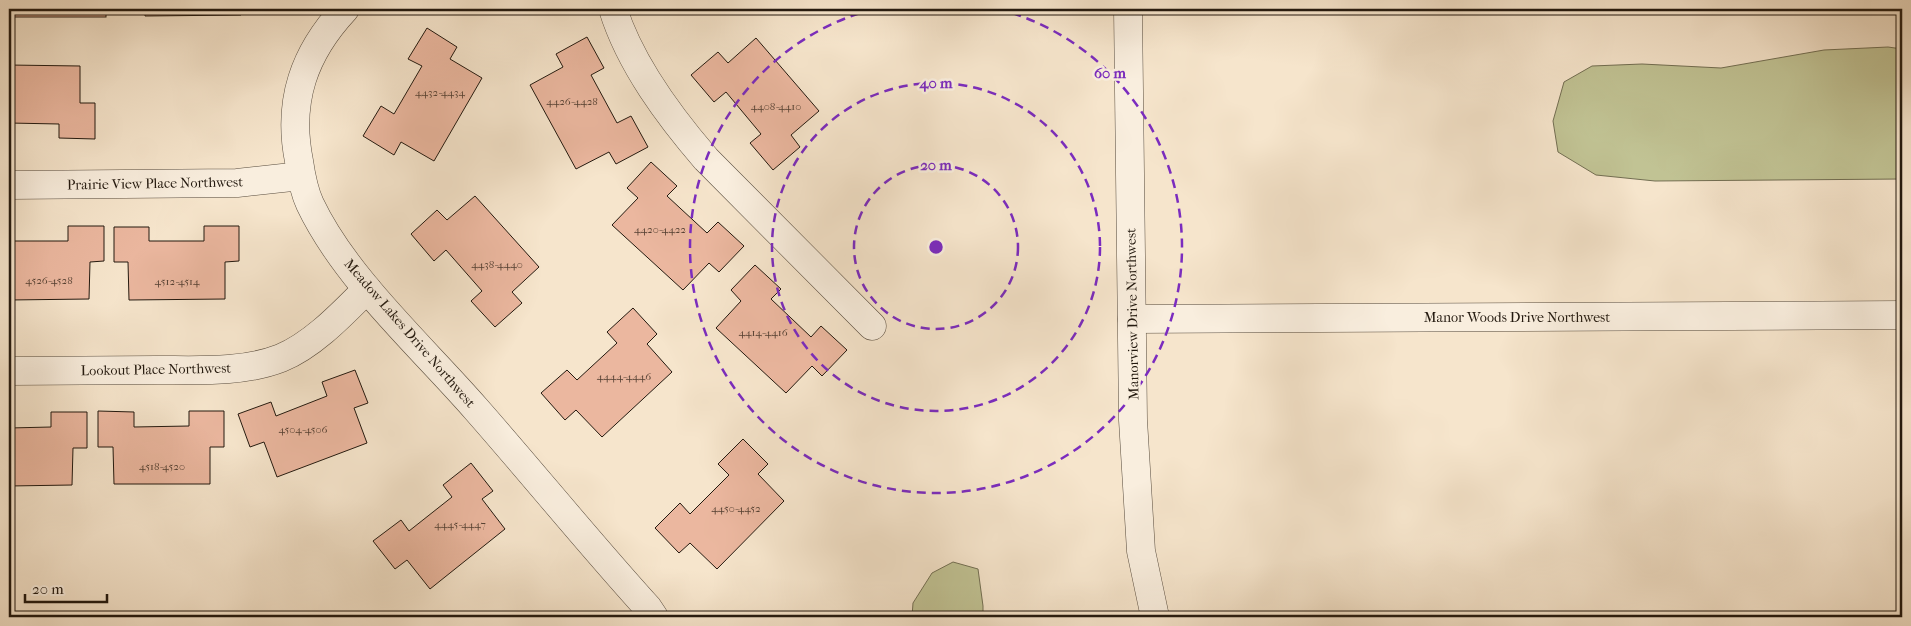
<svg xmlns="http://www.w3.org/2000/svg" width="1911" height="626" viewBox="0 0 1911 626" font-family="'IM FELL French Canon',serif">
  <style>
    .green { fill: #c1c394; stroke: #726e52 }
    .building { fill: #ebb79f; stroke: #23190f }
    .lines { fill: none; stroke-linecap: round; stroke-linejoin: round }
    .minor-casing { stroke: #584c3e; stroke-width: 29 }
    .minor { stroke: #f9eede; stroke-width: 28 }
    .ring { fill: none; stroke: #7b2cbf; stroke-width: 2.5; stroke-dasharray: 9 6 }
    .labels { text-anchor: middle; stroke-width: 5; stroke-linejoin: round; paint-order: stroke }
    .number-label { font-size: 11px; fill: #554033 }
    .street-label { font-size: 14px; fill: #23190f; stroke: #f9eede }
    .centre { fill: #7b2cbf; stroke: #f9eede; stroke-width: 2.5 }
    .ring-label { font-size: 15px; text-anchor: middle; font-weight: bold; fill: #7b2cbf; stroke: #f9eede; stroke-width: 5; stroke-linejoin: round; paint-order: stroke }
  </style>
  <rect width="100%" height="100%" fill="#f6e5cc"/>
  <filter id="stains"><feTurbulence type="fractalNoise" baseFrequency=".004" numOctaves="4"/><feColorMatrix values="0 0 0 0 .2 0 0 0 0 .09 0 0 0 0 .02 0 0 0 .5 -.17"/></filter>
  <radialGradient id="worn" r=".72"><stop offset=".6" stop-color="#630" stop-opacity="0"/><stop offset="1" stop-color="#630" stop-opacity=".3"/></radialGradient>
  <!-- green -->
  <g class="green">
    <path d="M1888 47 1902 49V179L1655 181 1596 175 1558 152 1553 121 1564 82 1592 66 1642 64 1721 68 1824 50Z"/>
    <path d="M953 562 978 569 983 606V617H912L913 603 932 573Z"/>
  </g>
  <!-- building -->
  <g class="building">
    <rect x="10" y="9" width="96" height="8"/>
    <path d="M145 9H241V15L145 16Z"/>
    <path d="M427 28 457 47 450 59 482 78 434 161 401 142 394 155 363 136 381 106 394 114 422 66 408 59Z"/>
    <path d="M587 37 604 68 591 75 617 123 631 116 648 147 616 164 609 152 576 169 530 85 563 67 556 54Z"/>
    <path d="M756 38 819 111 791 135 800 147 773 170 750 143 761 134 726 92 714 102 691 75 718 52 728 63Z"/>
    <path d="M9 65 80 66V103H95V139L59 138V124L9 123Z"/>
    <path d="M651 162 677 186 667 196 707 233 718 222 744 246 719 272 709 263 683 290 612 225 638 198 627 188Z"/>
    <path d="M475 196 539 267 512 292 522 303 495 327 471 301 482 291 446 250 434 261 411 234 437 210 447 220Z"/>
    <path d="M68 226H104V261L90 262 89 299 9 300V227H14L13 241H68Z"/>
    <path d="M204 226H239V261L225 262V299L129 300 128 262H114V227H149V241H204Z"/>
    <path d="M755 265 781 289 771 299 811 337 821 326 847 350 822 376 812 366 786 393 716 328 741 301 731 290Z"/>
    <path d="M633 308 657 334 647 344 672 372 602 437 576 410 565 420 541 393 567 370 577 380 617 343 607 332Z"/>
    <path d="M355 370 368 403 354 408 367 443 277 477 264 442 250 447 238 414 271 402 276 416 327 396 322 382Z"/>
    <path d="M98 411 134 412V427L189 426V411H224V447H210V484H114L113 447H98Z"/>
    <path d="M51 412H87V448H73L72 485 9 486V428L51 427Z"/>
    <path d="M743 439 768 464 758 474 784 501 717 569 690 543 679 553 655 528 680 503 690 514 729 475 718 464Z"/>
    <path d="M471 463 493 491 482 499 505 529 430 589 407 560 395 569 373 541 401 520 409 531 452 497 443 485Z"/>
  </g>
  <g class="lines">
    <!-- minor casing -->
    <g class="minor-casing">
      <g id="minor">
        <path d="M345 9C304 53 287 101 299 161 301 175 304 191 310 204 345 278 422 347 476 409 534 475 589 543 648 608L654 617"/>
        <path d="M613 9C630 64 669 116 706 159L872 326"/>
        <path d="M1128 9 1133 420 1141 551 1155 617"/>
        <path d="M9 185 237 183 301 176"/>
        <path d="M1132 319 1902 315"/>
        <path d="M9 371C58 371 108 370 157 370 197 370 243 373 281 358 313 345 343 313 367 289"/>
      </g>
    </g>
    <!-- minor -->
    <use href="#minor" class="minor"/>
  </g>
  <!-- distance rings -->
  <g class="ring">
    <circle cx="936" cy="247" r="82"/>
    <circle cx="936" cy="247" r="164"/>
    <path d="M998 9A246 246 0 1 1 874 9"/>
  </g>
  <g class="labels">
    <!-- number labels -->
    <g class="number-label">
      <text x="440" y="96">4432-4434</text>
      <text x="572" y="105">4426-4428</text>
      <text x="776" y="110">4408-4410</text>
      <text x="660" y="233">4420-4422</text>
      <text x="497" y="268">4438-4440</text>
      <text x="49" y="284">4526-4528</text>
      <text x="177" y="285">4512-4514</text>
      <text x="763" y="336">4414-4416</text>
      <text x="624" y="380">4444-4446</text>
      <text x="303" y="433">4504-4506</text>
      <text x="162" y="470">4518-4520</text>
      <text x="736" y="512">4450-4452</text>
      <text x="460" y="528">4445-4447</text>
    </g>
    <!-- street labels -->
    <g class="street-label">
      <text transform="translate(155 183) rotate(-1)" y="5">Prairie View Place Northwest</text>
      <text transform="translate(1132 314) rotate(-91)" y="5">Manorview Drive Northwest</text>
      <text x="1517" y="322">Manor Woods Drive Northwest</text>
      <text transform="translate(410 333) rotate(49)" y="5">Meadow Lakes Drive Northwest</text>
      <text transform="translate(156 369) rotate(-1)" y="5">Lookout Place Northwest</text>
    </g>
  </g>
  <circle cx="936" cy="247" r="8" class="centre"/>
  <g class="ring-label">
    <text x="1110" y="78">60 m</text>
    <text x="936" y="88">40 m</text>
    <text x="936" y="170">20 m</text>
  </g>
  <!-- margin -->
  <rect width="1911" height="626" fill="none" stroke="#f6e5cc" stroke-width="30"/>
  <rect x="10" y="10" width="1891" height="606" fill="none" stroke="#23190f" stroke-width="2.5"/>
  <rect x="15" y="15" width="1881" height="596" fill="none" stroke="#23190f"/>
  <!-- scale -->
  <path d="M25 594v8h82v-8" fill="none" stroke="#23190f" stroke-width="2.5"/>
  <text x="32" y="594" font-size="15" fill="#23190f" stroke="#f9eede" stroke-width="4" paint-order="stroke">20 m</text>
  <rect width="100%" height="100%" filter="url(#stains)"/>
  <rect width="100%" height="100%" fill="url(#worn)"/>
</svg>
